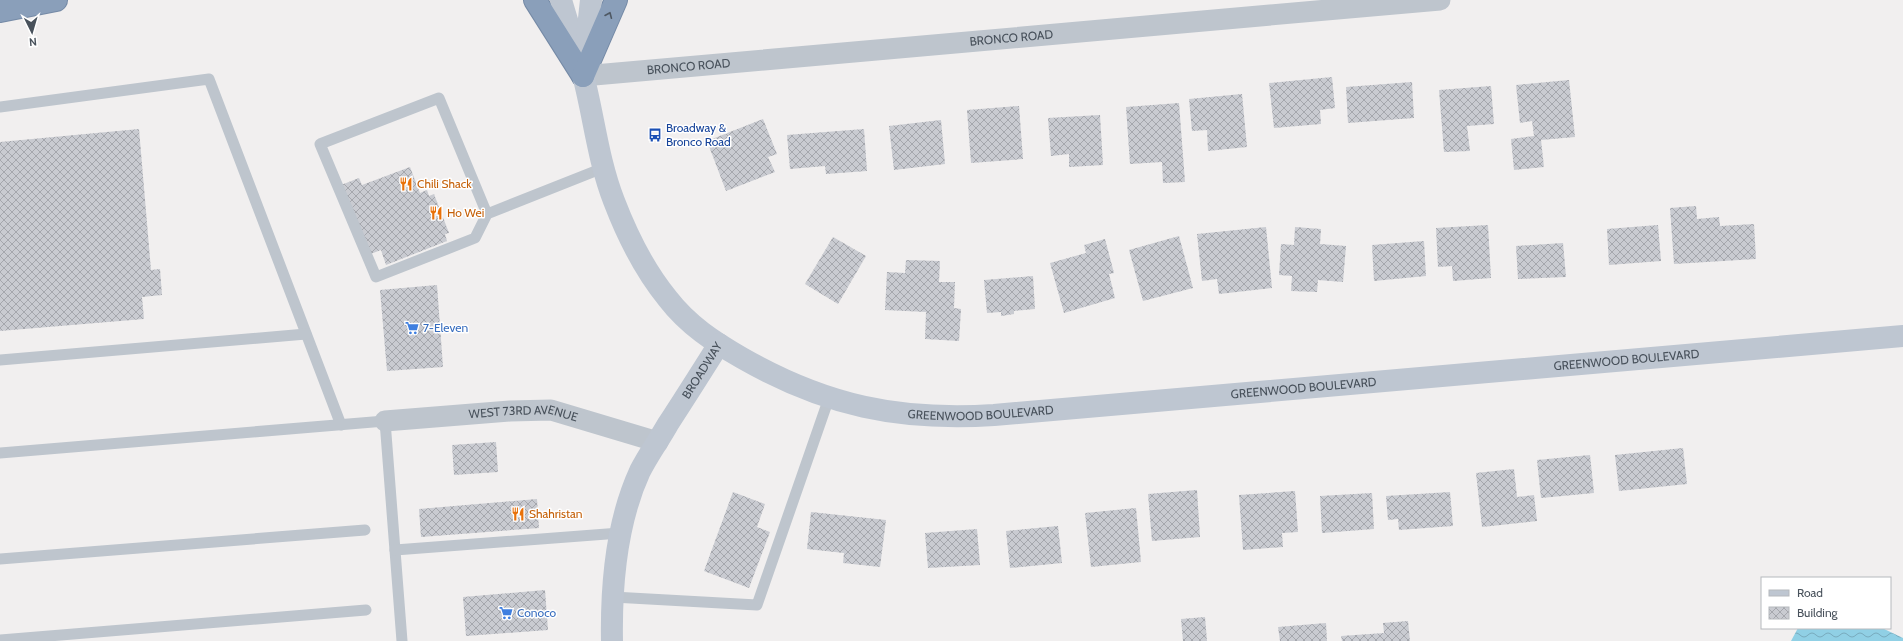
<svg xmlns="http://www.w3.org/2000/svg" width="1903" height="641" viewBox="0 0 1903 641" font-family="Cabin,sans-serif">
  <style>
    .water { fill: url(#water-waves) }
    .building { fill: url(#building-cross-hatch) }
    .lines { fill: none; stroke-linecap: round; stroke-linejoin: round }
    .highway-casing { stroke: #758aa6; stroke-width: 24 }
    .lane { stroke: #bec5cd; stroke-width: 11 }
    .street { stroke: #bec5cd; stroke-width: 21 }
    .secondary { stroke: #bec6d1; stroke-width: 22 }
    .highway { stroke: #8a9fba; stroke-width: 22 }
    .oneway { stroke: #4f5964 }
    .labels { text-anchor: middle; stroke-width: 3; stroke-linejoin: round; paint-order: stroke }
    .street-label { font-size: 12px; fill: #48515b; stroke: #fff }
    .transit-label { font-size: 12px; fill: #164399; stroke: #fff; text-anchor: start }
    .food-label { font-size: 12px; fill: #c56008; stroke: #fff; text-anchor: start }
    .shop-label { font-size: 12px; fill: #366cbe; stroke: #fff; text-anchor: start }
  </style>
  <defs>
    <pattern id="water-waves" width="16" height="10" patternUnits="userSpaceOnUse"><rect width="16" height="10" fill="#90d0e5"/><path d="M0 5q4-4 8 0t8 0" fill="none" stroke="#78abbd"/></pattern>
    <pattern id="building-cross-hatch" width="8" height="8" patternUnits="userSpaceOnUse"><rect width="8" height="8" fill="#c9cbd1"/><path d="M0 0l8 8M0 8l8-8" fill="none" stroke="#a5a7ad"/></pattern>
  </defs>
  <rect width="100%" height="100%" fill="#f1efef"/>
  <!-- water -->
  <path class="water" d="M1798 628H1882L1903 638V641H1791Z"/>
  <!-- building -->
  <g class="building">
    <path d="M1332 77 1335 108 1320 110 1321 124 1274 128 1269 83Z"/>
    <path d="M1569 80 1575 137 1541 140 1544 167 1514 170 1511 139 1534 136 1532 121 1520 123 1516 85Z"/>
    <path d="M1412 82 1414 118 1348 123 1346 87Z"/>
    <path d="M1491 86 1494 124 1467 126 1470 151 1444 152 1439 90Z"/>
    <path d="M1242 94 1247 147 1208 151 1207 130 1192 131 1189 99Z"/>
    <path d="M1179 103 1185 182 1163 183 1162 162 1130 164 1126 107Z"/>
    <path d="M1019 106 1023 159 971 163 967 110Z"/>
    <path d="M1100 115 1103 165 1069 167V154L1051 156 1048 118Z"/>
    <path d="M763 119 777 154 768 157 775 172 726 191 707 141Z"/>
    <path d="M941 120 945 164 894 170 889 126Z"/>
    <path d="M139 129 151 270 160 269 162 295 142 297 144 319 0 331V142Z"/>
    <path d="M864 129 867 171 826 174 825 166 790 169 787 135Z"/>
    <path d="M410 167 420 193 427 190 429 196 434 194 449 233 445 234 447 241 386 265 381 250 368 255 341 185 359 178 362 185Z"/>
    <path d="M1696 206 1697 219 1719 217 1720 226 1754 224 1756 259 1674 264 1670 208Z"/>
    <path d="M1488 225 1491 278 1453 281 1452 266 1438 267 1436 228Z"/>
    <path d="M1658 225 1661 261 1609 265 1607 229Z"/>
    <path d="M1266 227 1272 288 1219 294 1217 279 1202 281 1197 234Z"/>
    <path d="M1295 227 1321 229 1320 244 1346 246 1343 282 1318 280 1317 292 1291 291 1292 276 1279 275 1281 244 1294 245Z"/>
    <path d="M1179 236 1193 288 1143 301 1129 250Z"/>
    <path d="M833 237 866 256 838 304 805 284Z"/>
    <path d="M1105 239 1114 273 1109 274 1115 298 1064 313 1050 263 1086 253 1084 245Z"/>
    <path d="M1424 241 1426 276 1374 281 1372 245Z"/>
    <path d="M1563 243 1566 277 1518 279 1516 246Z"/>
    <path d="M906 260 940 261 939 282H955L954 308 961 309 959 341 925 339 926 312 885 310 887 272 905 273Z"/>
    <path d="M1033 276 1035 309 1014 311V314L1001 316V312L987 313 984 280Z"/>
    <path d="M437 285 443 367 387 371 380 290Z"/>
    <path d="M496 442 498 472 454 475 452 445Z"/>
    <path d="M1683 448 1687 484 1619 491 1615 455Z"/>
    <path d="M1590 455 1594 493 1541 498 1537 460Z"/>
    <path d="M1514 469 1517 497 1534 495 1537 521 1482 527 1476 473Z"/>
    <path d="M1197 490 1200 537 1152 541 1148 494Z"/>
    <path d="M1295 491 1298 532 1282 533 1283 547 1243 550 1239 495Z"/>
    <path d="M733 492 765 504 757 527 770 532 749 588 704 571Z"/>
    <path d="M1450 492 1453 526 1399 530 1398 519 1388 520 1386 496Z"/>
    <path d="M1372 493 1374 529 1322 533 1320 496Z"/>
    <path d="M537 499 539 528 421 537 419 509Z"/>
    <path d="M1136 508 1141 562 1091 567 1085 513Z"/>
    <path d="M811 512 886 520 880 567 843 563 844 553 807 549Z"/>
    <path d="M1058 526 1062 563 1010 568 1006 531Z"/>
    <path d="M977 529 980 565 928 568 925 533Z"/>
    <path d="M545 590 548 630 466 636 463 597Z"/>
    <path d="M1205 617 1207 641H1183L1181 619Z"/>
    <path d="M1408 621 1410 641H1342L1341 636 1384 633 1383 623Z"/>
    <path d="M1326 623 1327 641H1280L1278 627Z"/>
  </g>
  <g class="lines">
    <!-- highway casing -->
    <g class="highway-casing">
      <g id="highway">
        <path d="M535 0 583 76"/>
        <path d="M0 11 56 0"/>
        <path d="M583 76 616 0"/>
      </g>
    </g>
    <!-- lane -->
    <g class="lane">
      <path d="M0 107 209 79 341 425"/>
      <path d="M487 214 475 238 376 277 320 144 439 98 487 214 603 168"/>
      <path d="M0 360 306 334"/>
      <path d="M0 453 385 421 402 641"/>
      <path d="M395 550 620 533"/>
      <path d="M0 559 365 530"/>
      <path d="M613 597 757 605 829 398"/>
      <path d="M0 640 366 610"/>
    </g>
    <!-- street -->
    <g class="street">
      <path id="s1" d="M583 76 1440 0"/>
      <path id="s2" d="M385 421 510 411 551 410 658 442"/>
    </g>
    <!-- secondary -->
    <g class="secondary">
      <path id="s3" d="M561 0C568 25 577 50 583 75 594 117 598 160 614 201 627 235 645 271 668 299 688 325 714 342 742 358 826 406 899 421 994 415L1903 336"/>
      <path d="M584 65 591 0"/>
      <path id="s4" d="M612 641C611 585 616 523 640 471 648 455 659 440 668 424 685 398 702 371 719 344"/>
    </g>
    <!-- highway -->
    <use href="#highway" class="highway"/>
  </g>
  <!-- one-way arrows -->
  <defs><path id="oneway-chevron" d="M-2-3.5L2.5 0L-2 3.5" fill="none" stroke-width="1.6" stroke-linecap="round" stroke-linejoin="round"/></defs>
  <use class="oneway" href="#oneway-chevron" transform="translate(609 15) rotate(-67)"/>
  <!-- icons -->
  <defs>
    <g id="bus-bare" transform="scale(1.08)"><path d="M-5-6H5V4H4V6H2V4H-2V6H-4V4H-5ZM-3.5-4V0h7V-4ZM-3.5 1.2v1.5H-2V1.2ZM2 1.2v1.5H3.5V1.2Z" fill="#1a4fb4" stroke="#fff" stroke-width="2.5" paint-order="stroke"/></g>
    <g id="restaurant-bare" transform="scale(1.08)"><path d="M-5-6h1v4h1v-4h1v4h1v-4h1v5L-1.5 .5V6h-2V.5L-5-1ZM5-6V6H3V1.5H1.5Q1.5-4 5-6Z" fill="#e8710a" stroke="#fff" stroke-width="2.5" paint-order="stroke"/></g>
    <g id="supermarket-bare" transform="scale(1.08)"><path d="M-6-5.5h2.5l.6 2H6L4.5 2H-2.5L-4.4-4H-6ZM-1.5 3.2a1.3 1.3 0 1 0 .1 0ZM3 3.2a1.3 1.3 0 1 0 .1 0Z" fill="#3f7fe0" stroke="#fff" stroke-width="2.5" paint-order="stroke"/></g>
  </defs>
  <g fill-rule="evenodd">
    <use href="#bus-bare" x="655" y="135"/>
    <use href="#restaurant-bare" x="406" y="184"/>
    <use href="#restaurant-bare" x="436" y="213"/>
    <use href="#supermarket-bare" x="412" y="328"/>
    <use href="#restaurant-bare" x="518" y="514"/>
    <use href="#supermarket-bare" x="506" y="613"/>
  </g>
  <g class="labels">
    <!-- street labels -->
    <g class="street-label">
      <text dy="4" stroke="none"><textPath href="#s1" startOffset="430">BRONCO ROAD</textPath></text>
      <text dy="4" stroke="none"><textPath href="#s1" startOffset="106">BRONCO ROAD</textPath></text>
      <text dy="4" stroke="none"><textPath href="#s3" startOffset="1313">GREENWOOD BOULEVARD</textPath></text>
      <text dy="4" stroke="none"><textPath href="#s4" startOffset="292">BROADWAY</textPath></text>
      <text dy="4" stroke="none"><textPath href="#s3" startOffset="989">GREENWOOD BOULEVARD</textPath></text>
      <text dy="4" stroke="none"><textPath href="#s3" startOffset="665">GREENWOOD BOULEVARD</textPath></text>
      <text dy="4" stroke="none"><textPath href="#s2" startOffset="139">WEST 73RD AVENUE</textPath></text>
    </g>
    <!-- transit labels -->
    <g class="transit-label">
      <text x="666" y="132">Broadway &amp;<tspan x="666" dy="14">Bronco Road</tspan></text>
    </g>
    <!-- food labels -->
    <g class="food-label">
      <text x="417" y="188">Chili Shack</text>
      <text x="447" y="217">Ho Wei</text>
      <text x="529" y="518">Shahristan</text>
    </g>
    <!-- shop labels -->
    <g class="shop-label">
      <text x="423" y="332">7-Eleven</text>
      <text x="517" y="617">Conoco</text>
    </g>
  </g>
  <!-- legend -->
  <rect x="1761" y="577" width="130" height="52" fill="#ffffff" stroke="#b6b9bd"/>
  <rect x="1769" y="590" width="20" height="6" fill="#bec6d1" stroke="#b6b9bd"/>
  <text x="1797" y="597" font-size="12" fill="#48515b">Road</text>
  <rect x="1769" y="607" width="20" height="12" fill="url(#building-cross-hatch)" stroke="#b6b9bd"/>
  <text x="1797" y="617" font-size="12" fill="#48515b">Building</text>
  <!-- north arrow -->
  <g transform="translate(32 32) rotate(175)" stroke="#ffffff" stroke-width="3" paint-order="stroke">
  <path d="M0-3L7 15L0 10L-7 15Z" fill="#48515b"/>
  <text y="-6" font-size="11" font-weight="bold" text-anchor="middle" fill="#48515b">N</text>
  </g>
</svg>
